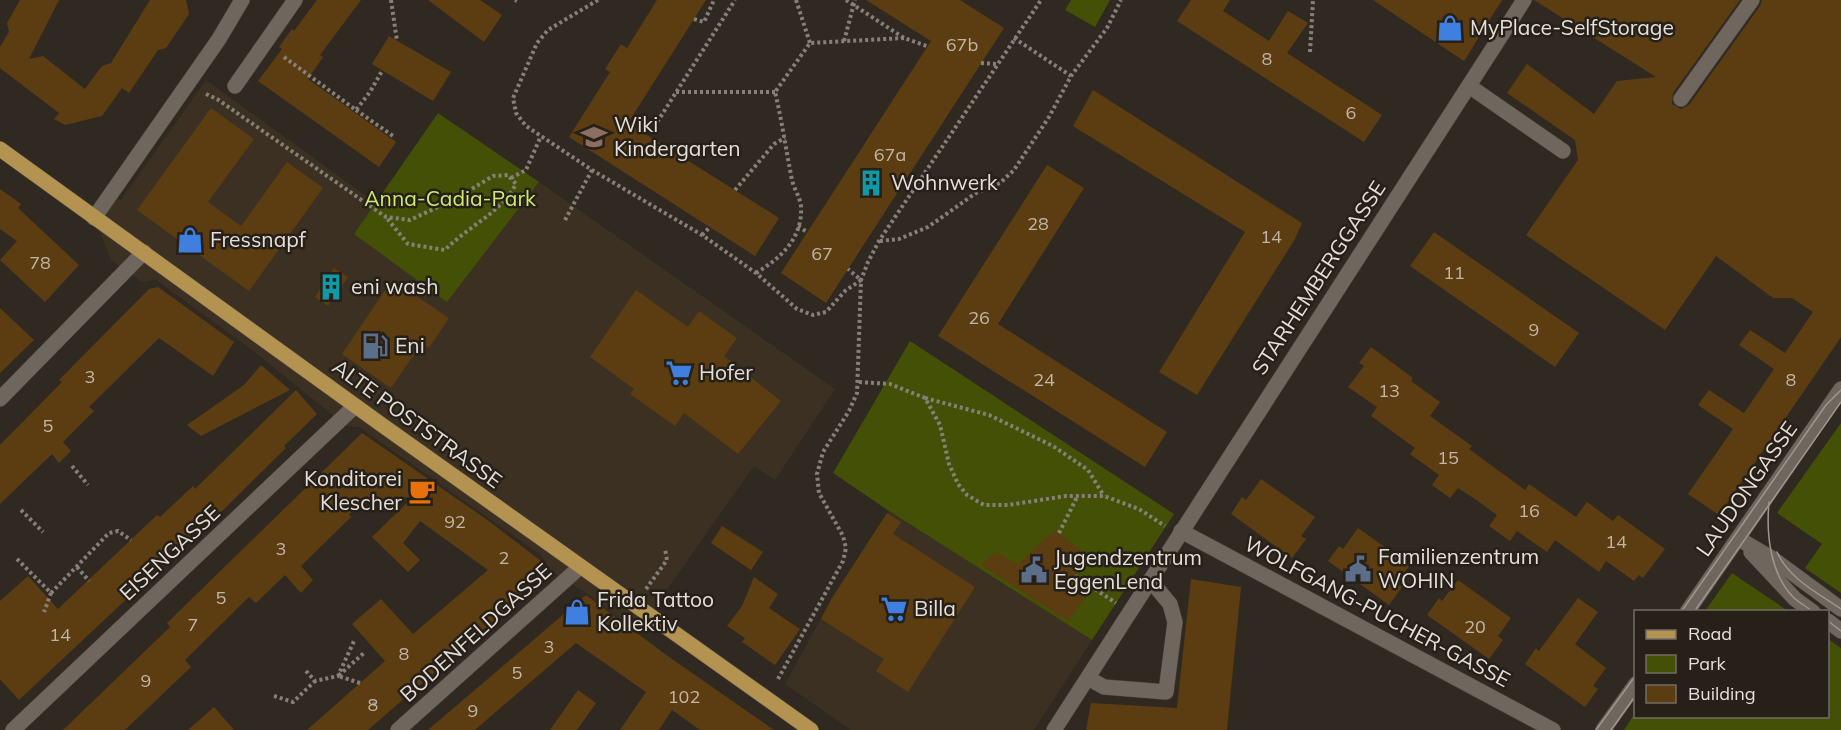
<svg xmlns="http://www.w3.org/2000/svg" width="1841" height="730" viewBox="0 0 1841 730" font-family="Mulish,sans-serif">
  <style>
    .built { fill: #3b3022 }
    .green { fill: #435006 }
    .building { fill: #5c3d12 }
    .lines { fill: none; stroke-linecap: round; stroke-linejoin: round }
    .minor-casing { stroke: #4d4740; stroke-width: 16 }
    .major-casing { stroke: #4d4740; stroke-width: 16 }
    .path { stroke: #868079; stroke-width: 4; stroke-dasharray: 3 3; stroke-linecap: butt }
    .minor { stroke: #6f675d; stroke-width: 15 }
    .major { stroke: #b49250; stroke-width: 15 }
    .tram { stroke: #9c9790; stroke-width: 1.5 }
    .labels { text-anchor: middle; stroke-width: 5; stroke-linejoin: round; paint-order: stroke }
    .number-label { font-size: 18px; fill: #c2b6a8 }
    .poi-label { font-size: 21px; fill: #e4dfda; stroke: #262018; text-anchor: start }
    .park-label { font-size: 21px; fill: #cde971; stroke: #262018 }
    .street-label { font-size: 21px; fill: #e4dfda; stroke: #262018 }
  </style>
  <rect width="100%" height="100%" fill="#302921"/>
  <!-- built -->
  <g class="built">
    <path d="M206 80 376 203 354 234 447 301 539 182 835 389 775 480 754 466 637 632 585 592 551 571 541 555 359 427 346 426 256 353 156 280 142 282 111 260 94 218 110 195 121 200Z"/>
    <path d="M889 511 1092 640 1034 730H851L785 684 832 598Z"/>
  </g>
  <!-- green -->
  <g class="green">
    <path d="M1071 0H1110L1095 27 1065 10Z"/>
    <path d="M438 113 539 182 447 302 354 234Z"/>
    <path d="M910 341 1174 514 1092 640 889 511 833 473Z"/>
    <path d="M1841 423V593L1805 568 1822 544 1777 513Z"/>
    <path d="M1732 573 1788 611H1705Z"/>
    <path d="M1828 639 1841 648V730H1624L1635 713 1636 716H1828Z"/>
  </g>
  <!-- building -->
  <g class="building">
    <path d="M20 0H59L29 59 43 56 85 89 102 66 111 63 150 0H186L189 14 166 48 158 50 129 93 122 88 102 116 65 125 54 119 59 113 0 68V47L9 32 7 23Z"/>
    <path d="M317 0H361L320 55 323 57 308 79 396 142 379 167 258 81 282 49 279 47 292 29 294 31Z"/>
    <path d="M428 0H480L502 15 484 42Z"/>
    <path d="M657 0H706L628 123 779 218 755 256 569 137 610 72 605 69 621 44 627 48Z"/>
    <path d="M866 0H960L1004 28 826 303 781 273 931 41Z"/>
    <path d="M1191 0H1230L1223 11 1269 41 1288 11 1308 23 1287 53 1382 115 1364 142 1177 21Z"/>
    <path d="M1373 0H1502L1464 61Z"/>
    <path d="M1534 0H1740L1673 93 1672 104 1681 109 1689 105 1760 6 1762 0H1841V337L1719 515 1688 494 1733 429 1698 405 1709 390 1744 413 1774 369 1739 345 1750 330 1785 353 1813 312 1792 298H1773L1716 256 1665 330 1526 235 1578 160 1575 140 1507 93 1527 64 1594 114 1617 81 1656 77Z"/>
    <path d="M389 36 451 72 433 101 372 64Z"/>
    <path d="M1093 90 1302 223 1295 239 1197 395 1159 372 1245 232 1073 126Z"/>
    <path d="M211 108 254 139 208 202 241 226 287 162 323 188 249 291 137 210Z"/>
    <path d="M1047 165 1084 188 998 324 1167 432 1145 467 938 336Z"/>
    <path d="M0 189 21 204 18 208 79 265 45 302 0 260 17 241 0 229Z"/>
    <path d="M1434 232 1579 333 1555 367 1410 266Z"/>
    <path d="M334 268 348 277 328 306 315 297Z"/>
    <path d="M392 280 449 318 429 348 422 343 391 388 342 354Z"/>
    <path d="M158 287 234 342 213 376 159 338 89 407 94 411 63 442 71 451 59 463 52 454 0 504V445L62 382 59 380 149 289Z"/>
    <path d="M636 290 688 327 699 311 737 338 724 356 781 401 738 454 684 413 675 426 630 394 634 389 590 357Z"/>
    <path d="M0 308 34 340 0 373Z"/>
    <path d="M1371 347 1413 378 1411 381 1440 402 1430 416 1472 446 1469 449 1525 490 1529 484 1576 517 1587 502 1613 521 1618 515 1665 549 1643 578 1639 575 1634 581 1606 561 1599 572 1555 540 1547 552 1517 531 1510 541 1489 526 1497 515 1478 501 1458 488 1450 498 1432 485 1439 475 1410 454 1415 448 1371 416 1377 407 1348 387 1364 366 1359 363Z"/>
    <path d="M261 365 290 390 201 436 187 425 244 385Z"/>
    <path d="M296 390 317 414 284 446 286 448 219 514 218 513 19 700 0 679V601L28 576 58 609 157 515 160 517 193 486 195 489Z"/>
    <path d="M362 433 486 519 545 564V576L368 730H307L385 661 352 624 381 599 413 634 488 570 420 521 403 543 420 560 408 572 372 537 413 497 366 501 349 514 351 517 301 566 313 580 301 593 285 575 256 603 249 597 185 660 191 667 125 730H63L170 627 167 623Z"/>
    <path d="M1261 479 1315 517 1301 536 1306 539 1292 558 1231 514 1242 497 1246 500Z"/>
    <path d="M887 513 901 522 893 534 975 587 908 692 876 671 884 659 821 619 832 598Z"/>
    <path d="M722 526 763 552 751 570 711 543Z"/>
    <path d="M1358 528 1410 565 1397 583 1402 587 1389 605 1328 561 1339 546 1343 549Z"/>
    <path d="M1055 530 1084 553 1071 584 1087 595 1068 621 981 565 995 552 1018 564Z"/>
    <path d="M754 577 778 594 769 608 800 629 775 665 742 642 745 638 727 626 742 606Z"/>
    <path d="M1191 579 1241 587 1227 730H1086L1091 703 1177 708Z"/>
    <path d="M1458 580 1511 618 1498 636 1503 640 1489 659 1427 615 1439 598 1442 601Z"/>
    <path d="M586 595 669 657 774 730H700L672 710 659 730H620L646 692 576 643 475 730H428Z"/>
    <path d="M1578 598 1598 612 1575 644 1606 668 1593 686 1598 689 1585 707 1525 664 1536 648 1539 651Z"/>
    <path d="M578 690 596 703 577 730H550Z"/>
    <path d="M214 707 234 730H188Z"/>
  </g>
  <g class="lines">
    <!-- minor casing -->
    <g class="minor-casing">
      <g id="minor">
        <path d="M235 86 295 0"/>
        <path d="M1469 86 1563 151"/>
        <path d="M1681 99 1752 0"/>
        <path d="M94 218 219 39 242 0"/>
        <path d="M0 399 144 252"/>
        <path d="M1181 531 1553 730"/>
        <path d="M1739 539 1773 559 1841 609"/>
        <path d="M1751 552 1795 599 1813 612"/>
        <path d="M1687 612 1841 389"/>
        <path d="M1828 621 1841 631"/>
        <path d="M1088 678 1104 687 1166 692 1175 622 1170 604 1150 580"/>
        <path d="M13 730 355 406"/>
        <path d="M398 730 580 567"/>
        <path d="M1054 730 1524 0"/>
        <path d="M1603 730 1636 684"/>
      </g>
    </g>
    <!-- major casing -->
    <g class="major-casing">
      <path id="major" d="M0 149 382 425 811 730"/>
    </g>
    <!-- path -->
    <g class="path">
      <path d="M391 0 397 41"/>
      <path d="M515 0 517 1"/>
      <path d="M598 0 548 30 537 43 513 98 516 113 526 126 592 170 702 235 756 273 797 309 813 315 826 312 845 291 861 280 848 269"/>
      <path d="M796 0 810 43"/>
      <path d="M846 0 904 38 927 46"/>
      <path d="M694 19 704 22 714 0"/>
      <path d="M1014 38 1071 76"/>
      <path d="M844 41 855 0"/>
      <path d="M1310 52 1313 0"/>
      <path d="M284 57 356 110 370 92 382 71"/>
      <path d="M981 63 996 64"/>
      <path d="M676 92H775"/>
      <path d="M206 94 217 99 386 217 410 220 455 199 493 176 508 175 516 184C500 214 468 226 445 250L408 244 386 217"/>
      <path d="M356 110 393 136"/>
      <path d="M654 127 735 0"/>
      <path d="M511 178 526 170 541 136"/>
      <path d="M735 190 774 144 785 138"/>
      <path d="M565 220 592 170"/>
      <path d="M798 226 807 232"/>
      <path d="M702 235 710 227"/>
      <path d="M880 241 899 239 928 227 976 193 1000 183 1014 170 1049 117 1071 76 1107 28 1121 0"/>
      <path d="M756 273C781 258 803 238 801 206 800 197 794 189 792 180 786 150 782 121 775 92L810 43 904 38"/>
      <path d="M859 382 890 384 925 398 940 425 949 464 958 484 967 495 984 505H1008L1066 496H1104L1139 509 1165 526"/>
      <path d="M925 398 989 415 1053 446 1088 470 1104 496"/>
      <path d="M72 466 88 485"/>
      <path d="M21 510 43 532"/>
      <path d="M1059 533 1077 497"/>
      <path d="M17 559 51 593 44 612"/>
      <path d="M77 567 89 581"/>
      <path d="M1075 576 1116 603"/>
      <path d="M646 589 667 560 665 549"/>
      <path d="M51 593 109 533 118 531 131 540"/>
      <path d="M306 671 315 681 338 676 354 641"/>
      <path d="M778 679 843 561 846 548 843 536 819 493 817 474 823 452 849 411 857 393 861 280 868 262 879 241 1041 0"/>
      <path d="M360 683 338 676 365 652"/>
      <path d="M274 696 293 702 315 681"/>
      <path d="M373 705 377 701"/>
    </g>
    <!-- minor -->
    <use href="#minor" class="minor"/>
    <!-- major -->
    <use href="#major" class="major"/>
    <!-- tram -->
    <g class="tram">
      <path d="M1769 502C1766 534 1770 574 1794 598 1800 603 1807 607 1813 612"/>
      <path d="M1777 552C1789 579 1818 593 1841 609"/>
      <path d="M1681 612 1826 405 1841 390"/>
      <path d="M1694 612 1841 402"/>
      <path d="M1828 621 1841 631"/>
      <path d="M1596 730 1636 675"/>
      <path d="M1611 730 1636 695"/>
    </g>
  </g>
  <!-- icons -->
  <defs>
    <g id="shop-bare" transform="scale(2.07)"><path d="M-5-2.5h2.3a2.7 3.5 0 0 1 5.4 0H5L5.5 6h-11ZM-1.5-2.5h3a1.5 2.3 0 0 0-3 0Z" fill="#3f7fe0" stroke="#262018" stroke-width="2.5" paint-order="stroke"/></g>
    <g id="school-bare" transform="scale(2.07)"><path d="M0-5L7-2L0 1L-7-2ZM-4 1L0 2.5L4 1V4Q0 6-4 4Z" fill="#8d6e63" stroke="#262018" stroke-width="2.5" paint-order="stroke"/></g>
    <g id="building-bare" transform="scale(2.07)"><path d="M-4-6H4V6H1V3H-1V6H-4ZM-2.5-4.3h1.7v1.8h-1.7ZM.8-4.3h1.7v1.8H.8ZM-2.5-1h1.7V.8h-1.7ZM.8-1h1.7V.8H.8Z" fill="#0f9aa8" stroke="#262018" stroke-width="2.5" paint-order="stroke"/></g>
    <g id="fuel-bare" transform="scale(2.07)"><path d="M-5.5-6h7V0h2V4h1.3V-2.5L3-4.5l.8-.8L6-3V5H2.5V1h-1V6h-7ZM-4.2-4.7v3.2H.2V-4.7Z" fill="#5c6f8a" stroke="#262018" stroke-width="2.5" paint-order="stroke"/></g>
    <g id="supermarket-bare" transform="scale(2.07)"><path d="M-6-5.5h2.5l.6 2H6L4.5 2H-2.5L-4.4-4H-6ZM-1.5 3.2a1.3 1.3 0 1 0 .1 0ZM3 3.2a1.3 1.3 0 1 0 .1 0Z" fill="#3f7fe0" stroke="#262018" stroke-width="2.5" paint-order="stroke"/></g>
    <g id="cafe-bare" transform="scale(2.07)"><path d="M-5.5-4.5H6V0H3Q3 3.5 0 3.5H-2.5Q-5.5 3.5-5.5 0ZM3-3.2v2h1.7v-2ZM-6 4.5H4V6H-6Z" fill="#e8710a" stroke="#262018" stroke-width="2.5" paint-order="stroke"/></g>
    <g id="civic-bare" transform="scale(2.07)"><path d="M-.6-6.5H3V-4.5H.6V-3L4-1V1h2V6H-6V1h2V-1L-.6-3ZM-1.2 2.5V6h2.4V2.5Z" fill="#5c6f8a" stroke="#262018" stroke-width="2.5" paint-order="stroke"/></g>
  </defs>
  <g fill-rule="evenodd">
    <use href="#shop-bare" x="1450" y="28"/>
    <use href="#school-bare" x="594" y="137"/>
    <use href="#building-bare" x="871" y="183"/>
    <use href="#shop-bare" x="190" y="240"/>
    <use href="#building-bare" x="331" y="287"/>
    <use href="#fuel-bare" x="375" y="346"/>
    <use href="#supermarket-bare" x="679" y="373"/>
    <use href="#cafe-bare" x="422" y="491"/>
    <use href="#civic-bare" x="1358" y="569"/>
    <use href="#civic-bare" x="1034" y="570"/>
    <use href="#supermarket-bare" x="894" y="609"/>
    <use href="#shop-bare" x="577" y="612"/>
  </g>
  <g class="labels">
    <!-- number labels -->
    <g class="number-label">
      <text x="962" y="51">67b</text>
      <text x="1267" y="65">8</text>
      <text x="1351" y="119">6</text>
      <text x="890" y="161">67a</text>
      <text x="1038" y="230">28</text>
      <text x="1271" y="243">14</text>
      <text x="822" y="260">67</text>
      <text x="40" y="269">78</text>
      <text x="1454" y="279">11</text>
      <text x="979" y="324">26</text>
      <text x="1534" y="336">9</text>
      <text x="90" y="383">3</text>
      <text x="1044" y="386">24</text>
      <text x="1791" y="386">8</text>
      <text x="1389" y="397">13</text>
      <text x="48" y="432">5</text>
      <text x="1448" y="464">15</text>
      <text x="1529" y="517">16</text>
      <text x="455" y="528">92</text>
      <text x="1616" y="548">14</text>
      <text x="281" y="555">3</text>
      <text x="504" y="564">2</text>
      <text x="221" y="604">5</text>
      <text x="193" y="631">7</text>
      <text x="1475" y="633">20</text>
      <text x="60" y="641">14</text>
      <text x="549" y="653">3</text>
      <text x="404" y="660">8</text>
      <text x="517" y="679">5</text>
      <text x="146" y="687">9</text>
      <text x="684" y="703">102</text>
      <text x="373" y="711">8</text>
      <text x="473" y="717">9</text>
    </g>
    <!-- poi labels -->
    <g class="poi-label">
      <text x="1470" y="35">MyPlace-SelfStorage</text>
      <text x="614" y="132">Wiki<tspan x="614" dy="24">Kindergarten</tspan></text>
      <text x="891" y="190">Wohnwerk</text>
      <text x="210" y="247">Fressnapf</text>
      <text x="351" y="294">eni wash</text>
      <text x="395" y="353">Eni</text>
      <text x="699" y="380">Hofer</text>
      <text x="402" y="486" text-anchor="end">Konditorei<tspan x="402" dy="24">Klescher</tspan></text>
      <text x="1378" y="564">Familienzentrum<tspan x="1378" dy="24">WOHIN</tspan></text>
      <text x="1054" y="565">Jugendzentrum<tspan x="1054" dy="24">EggenLend</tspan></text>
      <text x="597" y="607">Frida Tattoo<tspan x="597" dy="24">Kollektiv</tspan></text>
      <text x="914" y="616">Billa</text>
    </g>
    <!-- park labels -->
    <g class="park-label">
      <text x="450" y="206">Anna-Cadia-Park</text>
    </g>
    <!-- street labels -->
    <g class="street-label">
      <text transform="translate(1319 278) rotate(-57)" y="7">STARHEMBERGGASSE</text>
      <text transform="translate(417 424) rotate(36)" y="7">ALTE POSTSTRASSE</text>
      <text transform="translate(1747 489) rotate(-55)" y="7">LAUDONGASSE</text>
      <text transform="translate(170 553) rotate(-43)" y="7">EISENGASSE</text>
      <text transform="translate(1377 612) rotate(28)" y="7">WOLFGANG-PUCHER-GASSE</text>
      <text transform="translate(476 633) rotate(-42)" y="7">BODENFELDGASSE</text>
    </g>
  </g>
  <!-- legend -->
  <rect x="1634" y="610" width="195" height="108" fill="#262018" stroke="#726c66" stroke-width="1.5"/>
  <rect x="1646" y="630" width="30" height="9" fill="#b49250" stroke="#726c66" stroke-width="1.5"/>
  <text x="1688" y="640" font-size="18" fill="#e4dfda">Road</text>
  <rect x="1646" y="655" width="30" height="18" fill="#435006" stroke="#726c66" stroke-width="1.5"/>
  <text x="1688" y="670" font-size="18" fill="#e4dfda">Park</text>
  <rect x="1646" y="685" width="30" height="18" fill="#5c3d12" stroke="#726c66" stroke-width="1.5"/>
  <text x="1688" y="700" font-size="18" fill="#e4dfda">Building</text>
</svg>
